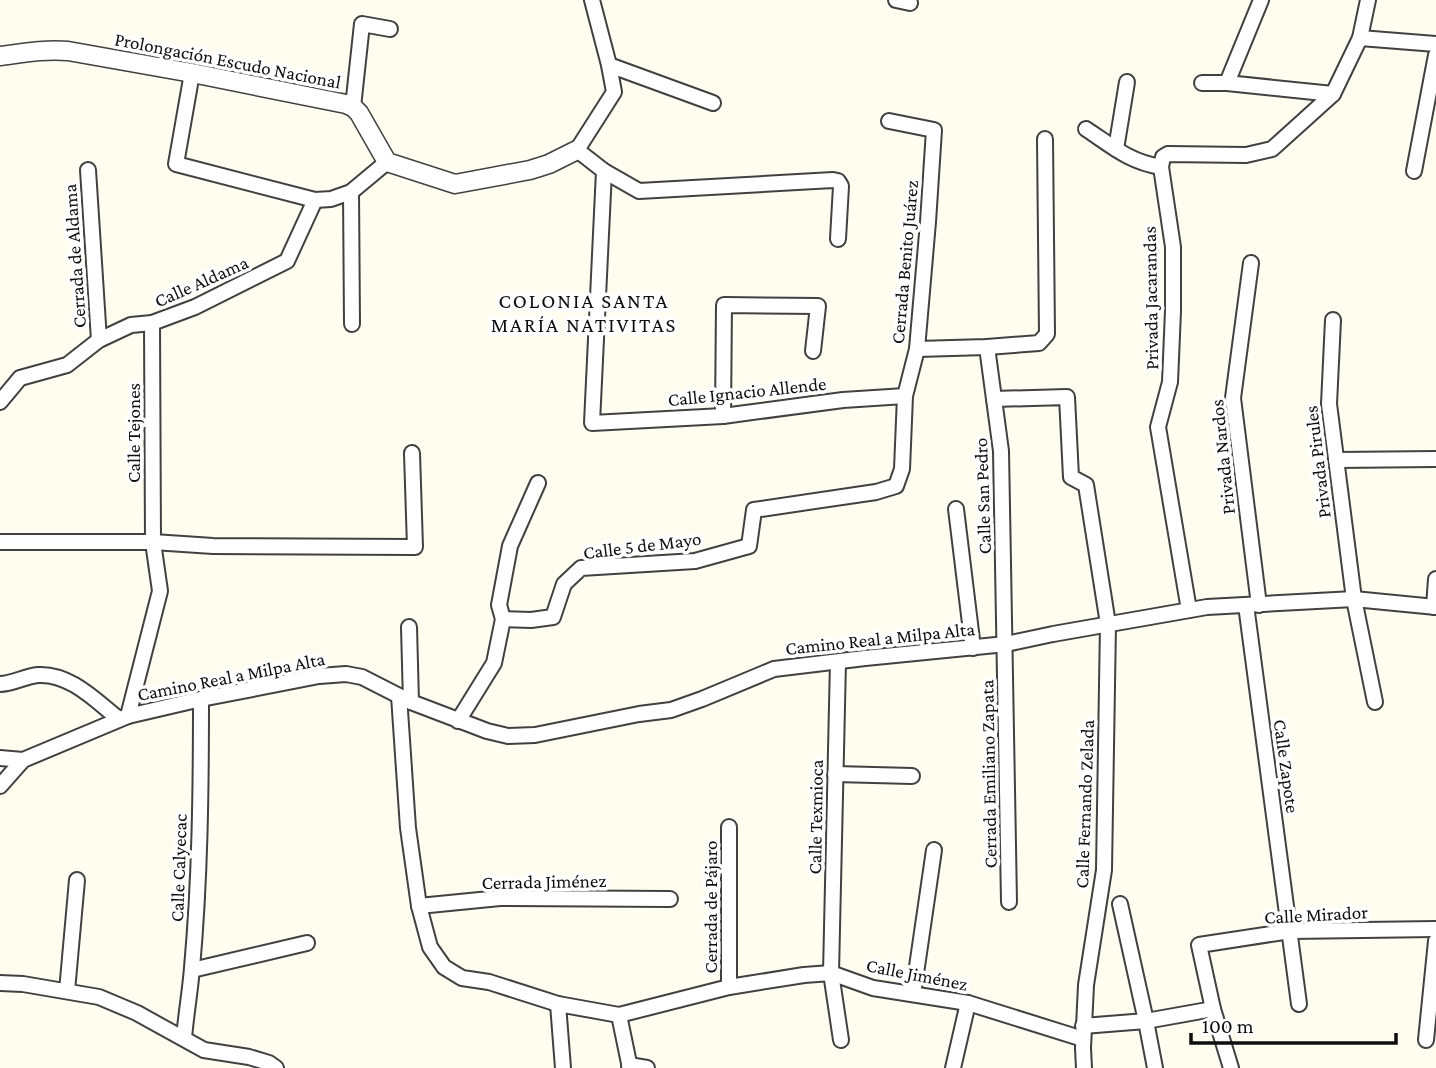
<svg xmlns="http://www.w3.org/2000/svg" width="1436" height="1068" viewBox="0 0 1436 1068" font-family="'Crimson Pro',serif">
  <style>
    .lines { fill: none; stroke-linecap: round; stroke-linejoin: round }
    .minor-casing { stroke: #414141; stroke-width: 18 }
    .tertiary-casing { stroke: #414141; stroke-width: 21 }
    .minor { stroke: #fff; stroke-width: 14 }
    .tertiary { stroke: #fff; stroke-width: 18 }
    .labels { text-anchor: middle; stroke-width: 7; stroke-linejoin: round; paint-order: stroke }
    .street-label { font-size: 19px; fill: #0e0e0e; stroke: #fff }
    .neighbourhood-label { font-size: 21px; letter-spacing: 2px; fill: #0e0e0e; stroke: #fff }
  </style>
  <rect width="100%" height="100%" fill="#fffdef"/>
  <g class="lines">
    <!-- minor casing -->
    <g class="minor-casing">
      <g id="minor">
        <path d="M592 0 609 65 614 92 577 150 604 171 639 191 833 180 838 181 841 186 838 239"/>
        <path d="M896 0 910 3"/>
        <path d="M1360 38 1436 44"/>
        <path d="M609 65 713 103"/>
        <path d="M192 73 176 164 315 200 331 199 351 192 387 162"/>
        <path d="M1202 83H1227L1333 94"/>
        <path d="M1227 83 1261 0"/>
        <path d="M353 107 362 24 390 29"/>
        <path d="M1086 129C1112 146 1129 162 1161 167"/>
        <path d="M1116 149 1127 82"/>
        <path d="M88 170 99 340"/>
        <path d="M604 171 592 423 723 416 843 400 905 396"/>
        <path d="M1414 171 1436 55"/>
        <path d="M351 192 352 324"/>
        <path d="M1251 263 1233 398 1259 605"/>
        <path d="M1333 320 1329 404 1354 599 1375 702"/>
        <path d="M987 347 1001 451 1009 902"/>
        <path d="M917 349 987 347 1039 343 1047 334 1045 139"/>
        <path d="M994 399 1067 397 1071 477 1086 485 1108 624 1104 870 1086 985 1083 1048 1084 1068"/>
        <path d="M0 402 20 378 67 365 99 340 131 325 152 323 195 307 287 261 315 200"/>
        <path d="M723 416 724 305 818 306 813 351"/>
        <path d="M1336 460 1436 459"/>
        <path d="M956 509 973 648"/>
        <path d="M0 542H153L213 546 415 547 412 453"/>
        <path d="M1246 605 1299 1004"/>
        <path d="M1434 607 1436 579"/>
        <path d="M1189 610 1158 427 1170 382 1173 311V247L1161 167 1163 157 1168 154 1246 155 1272 149 1333 94 1360 38 1368 0"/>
        <path d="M503 619 531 620 553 617 564 584 581 568 695 561 749 546 754 510 876 492 896 486 902 469 905 396 917 349 928 222 934 130 889 121"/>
        <path d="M503 619 499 605 510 546 538 483"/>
        <path d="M409 627 411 702"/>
        <path d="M838 662 831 973 841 1040"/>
        <path d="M0 684C13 684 25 676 38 675 70 673 96 701 119 719"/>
        <path d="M399 696 408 828 419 906 430 947 444 967 462 978 489 982 558 1004 619 1015 729 987 804 975 831 973 873 988 968 1003 1083 1039"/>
        <path d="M128 716 160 591 153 542 152 323"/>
        <path d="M458 721 494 663 503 619"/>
        <path d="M0 758 23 760"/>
        <path d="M835 774 912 776"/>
        <path d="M0 786 23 760 128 716 201 699 319 676 346 674 362 677 411 702 487 731 508 736 535 735 639 714 671 710 702 699 774 669 865 658 1006 644 1053 634 1207 607 1354 599 1436 607"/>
        <path d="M729 827V987"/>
        <path d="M1120 904 1146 1021 1155 1068"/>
        <path d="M419 906 500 898 670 899"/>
        <path d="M192 970 307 943"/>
        <path d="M0 983 23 984 99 997 137 1013 204 1050 249 1057 269 1063 276 1068"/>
        <path d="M67 991 77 880"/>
        <path d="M913 994 934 850"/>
        <path d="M558 1004 563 1068"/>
        <path d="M619 1015 630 1068"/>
        <path d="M1083 1026 1146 1021 1213 1009"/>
        <path d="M184 1038C186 1015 190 992 192 968 200 879 201 789 201 699"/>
        <path d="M1426 1040 1436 941"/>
        <path d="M629 1065 647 1068"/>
        <path d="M953 1068 968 1003"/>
        <path d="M1231 1068 1213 1009 1199 945 1290 931 1436 929"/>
      </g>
    </g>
    <!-- tertiary casing -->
    <g class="tertiary-casing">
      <path id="tertiary" d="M0 56C23 53 45 49 68 51L192 73 346 104 353 107 359 113 387 162 455 184 530 170 549 164 577 150"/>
    </g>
    <!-- minor -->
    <use href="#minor" class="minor"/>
    <!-- tertiary -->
    <use href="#tertiary" class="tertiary"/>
  </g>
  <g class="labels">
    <!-- street labels -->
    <g class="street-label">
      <text transform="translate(228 60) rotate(11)" y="7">Prolongación Escudo Nacional</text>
      <text transform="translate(74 256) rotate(-94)" y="7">Cerrada de Aldama</text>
      <text transform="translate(904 262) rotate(-85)" y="7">Cerrada Benito Juárez</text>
      <text transform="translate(201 281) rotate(-24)" y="7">Calle Aldama</text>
      <text transform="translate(1150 298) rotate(-91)" y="7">Privada Jacarandas</text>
      <text transform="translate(747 391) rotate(-6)" y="7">Calle Ignacio Allende</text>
      <text transform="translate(133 433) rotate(-90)" y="7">Calle Tejones</text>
      <text transform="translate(1222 457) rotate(-96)" y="7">Privada Nardos</text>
      <text transform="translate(1317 462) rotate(-97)" y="7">Privada Pirules</text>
      <text transform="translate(982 496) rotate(-92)" y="7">Calle San Pedro</text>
      <text transform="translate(642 545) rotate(-7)" y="7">Calle 5 de Mayo</text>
      <text transform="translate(880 638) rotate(-6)" y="7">Camino Real a Milpa Alta</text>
      <text transform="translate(231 676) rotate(-11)" y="7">Camino Real a Milpa Alta</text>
      <text transform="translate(1287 766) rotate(82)" y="7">Calle Zapote</text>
      <text transform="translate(988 774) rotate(-91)" y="7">Cerrada Emiliano Zapata</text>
      <text transform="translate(1084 804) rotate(-88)" y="7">Calle Fernando Zelada</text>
      <text transform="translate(815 817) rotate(-89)" y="7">Calle Texmioca</text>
      <text transform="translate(178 868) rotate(-88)" y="7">Calle Calyecac</text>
      <text transform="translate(544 881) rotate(-1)" y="7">Cerrada Jiménez</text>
      <text transform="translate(710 907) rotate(-90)" y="7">Cerrada de Pájaro</text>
      <text transform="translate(1316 914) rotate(-3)" y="7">Calle Mirador</text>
      <text transform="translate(917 974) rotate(11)" y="7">Calle Jiménez</text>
    </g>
    <!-- neighbourhood labels -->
    <g class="neighbourhood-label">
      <text x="584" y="308">COLONIA SANTA<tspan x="584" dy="24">MARÍA NATIVITAS</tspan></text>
    </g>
  </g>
  <!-- scale -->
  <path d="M1191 1033v10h205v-10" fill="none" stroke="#0e0e0e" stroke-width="3.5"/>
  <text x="1202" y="1033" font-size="21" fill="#0e0e0e" stroke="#ffffff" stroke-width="5" paint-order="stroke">100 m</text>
</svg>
